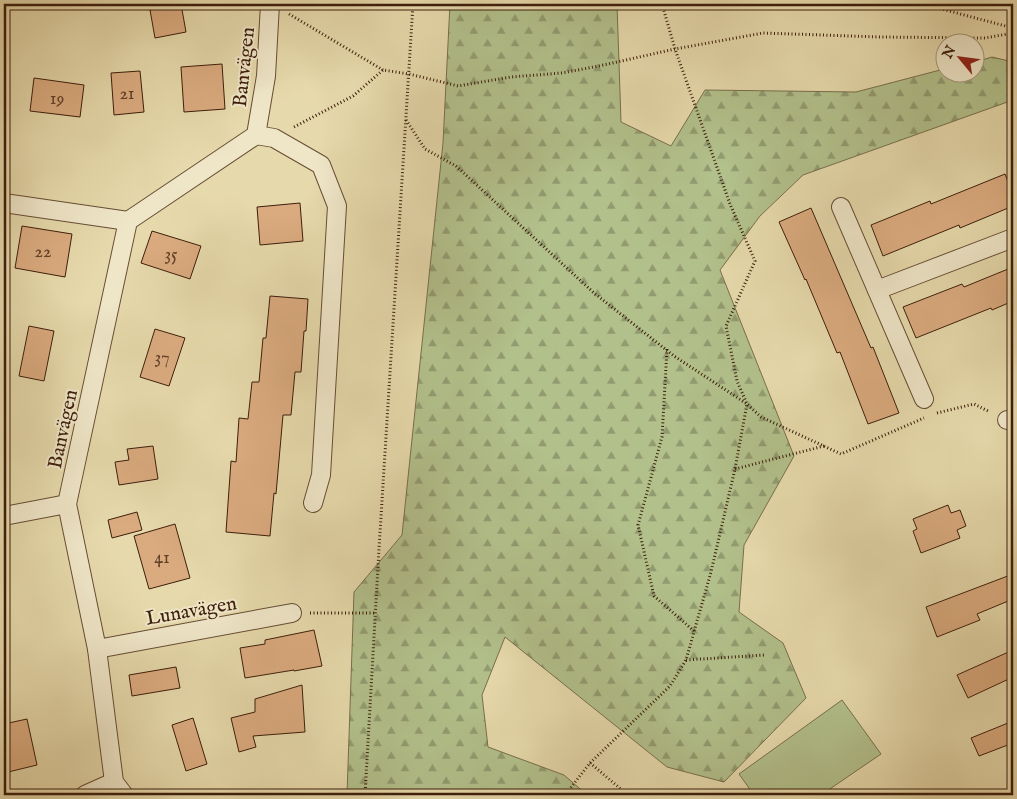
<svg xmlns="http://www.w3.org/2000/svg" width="1017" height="799" viewBox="0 0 1017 799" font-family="'IM FELL English',serif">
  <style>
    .forest { fill: url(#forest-firs); stroke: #786f4c }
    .garden { fill: #b2c08b; stroke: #786f4c }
    .building { fill: #daab7f; stroke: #3d1e0c }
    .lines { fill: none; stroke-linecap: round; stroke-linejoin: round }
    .street-casing { stroke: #674d34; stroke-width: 20 }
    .path { stroke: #3d1e0c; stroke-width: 3; stroke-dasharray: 1 2.5; stroke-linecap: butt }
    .street { stroke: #efe6c8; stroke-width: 18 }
    .labels { text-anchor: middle; stroke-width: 4; stroke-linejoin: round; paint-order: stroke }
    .number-label { font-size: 18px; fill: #644129 }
    .street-label { font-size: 20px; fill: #3d1e0c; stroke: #efe6c8 }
  </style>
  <defs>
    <pattern id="forest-firs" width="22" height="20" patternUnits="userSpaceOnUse" patternTransform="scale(1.25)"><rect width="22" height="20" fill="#b2c08b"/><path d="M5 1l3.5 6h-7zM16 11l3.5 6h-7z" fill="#929b70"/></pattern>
  </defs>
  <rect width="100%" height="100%" fill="#e6d9ab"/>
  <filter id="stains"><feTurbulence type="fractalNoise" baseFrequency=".004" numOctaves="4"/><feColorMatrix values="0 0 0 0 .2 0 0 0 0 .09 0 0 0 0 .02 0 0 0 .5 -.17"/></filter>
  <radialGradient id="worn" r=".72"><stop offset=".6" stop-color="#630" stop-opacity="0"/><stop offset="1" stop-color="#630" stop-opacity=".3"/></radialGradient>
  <!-- forest -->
  <path class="forest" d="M450 4H617L621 122 671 146 705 90 856 92 944 69V72H974L975 62 992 57 1013 62V100L803 175 760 216 720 270 794 456 744 545 739 612 783 643 806 698 724 782 667 767 505 637 482 695 488 747 564 775 587 795H347L354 592 402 535 443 143Z"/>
  <!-- garden -->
  <path class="garden" d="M842 700 881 754 821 795H754L739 774Z"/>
  <!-- building -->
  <g class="building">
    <path d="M181 4 186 32 155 38 150 10Z"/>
    <path d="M222 64 225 109 184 112 181 67Z"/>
    <path d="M140 71 144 112 114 115 111 73Z"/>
    <path d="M34 78 84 85 80 117 30 111Z"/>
    <path d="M1005 174 1013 194V206L960 228 959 225 883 256 871 225 930 201 931 204Z"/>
    <path d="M300 203 303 241 260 245 257 207Z"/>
    <path d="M811 208 871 348 873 347 899 413 868 424 840 352 837 353 806 279 805 280 779 222Z"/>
    <path d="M22 226 72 234 65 277 15 268Z"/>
    <path d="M152 231 201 246 190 279 141 263Z"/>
    <path d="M1013 267V301L992 310 991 308 916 338 903 307 962 284 964 287Z"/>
    <path d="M270 296 308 299 306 331H304L301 372H295L291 415H283L276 494 274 493 270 536 226 532 231 461 236 462 239 418 248 419 252 382H259L263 338H266Z"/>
    <path d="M29 326 54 331 44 381 19 376Z"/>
    <path d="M155 329 185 338 169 386 140 377Z"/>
    <path d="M153 446 158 479 119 485 115 462 129 460 127 449Z"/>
    <path d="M948 505 951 513 960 510 966 526 957 530 960 538 921 553 913 531 917 529 913 519Z"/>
    <path d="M137 512 142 530 112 538 108 520Z"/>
    <path d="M175 524 190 578 149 589 134 536Z"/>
    <path d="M1013 574V599L977 614 980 620 937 637 926 607Z"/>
    <path d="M314 630 322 666 294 671V670L245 678 240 648 265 644V640Z"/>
    <path d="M1013 650V677L968 698 957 675Z"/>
    <path d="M176 667 180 688 132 696 129 675Z"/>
    <path d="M302 685 305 732 253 736 256 747 239 752 231 718 255 712V699Z"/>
    <path d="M193 718 207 764 186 771 172 725Z"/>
    <path d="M27 719 37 765 4 773V724Z"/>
    <path d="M1013 721V743L979 756 971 738Z"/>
  </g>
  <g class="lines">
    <!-- street casing -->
    <g class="street-casing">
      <g id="street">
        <path d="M256 135 274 138 321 165 337 206 321 475 313 503"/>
        <path d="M4 203 128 221"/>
        <path d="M841 207 924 399"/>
        <path d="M877 290 1013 238"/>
        <path d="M1007 420H1013"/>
        <path d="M4 516 67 504"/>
        <path d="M97 649 292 613"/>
        <path d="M85 795 114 782"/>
        <path d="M124 795 114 782 97 649 67 504 128 221 256 135 266 76 270 4"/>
      </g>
    </g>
    <!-- path -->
    <g class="path">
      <path d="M662 4 675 49 730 204 755 261 726 326 737 381 747 404 761 417 841 454 924 418"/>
      <path d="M923 4 1013 28"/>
      <path d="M289 14 383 70"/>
      <path d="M406 120 425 149 456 166 594 293 674 356 747 404 735 469 711 572 686 660 670 686 590 763 565 795"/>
      <path d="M294 127 353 96 383 70 409 74 458 86 511 77 562 73 599 66 675 49 763 33 880 37 985 38 1013 33"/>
      <path d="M667 349 662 437 638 525 654 596 694 631"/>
      <path d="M937 413 974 404 990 412"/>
      <path d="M735 469 824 446"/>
      <path d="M310 613H375"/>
      <path d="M686 660 765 655"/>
      <path d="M590 763 628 795"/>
      <path d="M365 795 379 549 413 4"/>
    </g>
    <!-- street -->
    <use href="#street" class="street"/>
  </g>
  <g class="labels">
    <!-- number labels -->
    <g class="number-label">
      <text x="127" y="99">21</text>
      <text x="57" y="104">19</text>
      <text x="43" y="257">22</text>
      <text x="171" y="260">35</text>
      <text x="162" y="363">37</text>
      <text x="162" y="563">41</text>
    </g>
    <!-- street labels -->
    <g class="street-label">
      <text transform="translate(243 67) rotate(-84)" y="7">Banvägen</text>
      <text transform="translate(62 429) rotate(-78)" y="7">Banvägen</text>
      <text transform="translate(191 610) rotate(-10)" y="7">Lunavägen</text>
    </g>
  </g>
  <!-- margin -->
  <rect width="1017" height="799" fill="none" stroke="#e6d9ab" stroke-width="20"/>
  <rect x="5" y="5" width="1007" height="789" fill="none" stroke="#3d1e0c" stroke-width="2.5"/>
  <rect x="10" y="10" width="997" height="779" fill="none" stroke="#3d1e0c"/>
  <!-- north arrow -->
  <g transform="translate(960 58) rotate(299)"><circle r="24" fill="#efe6c8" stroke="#a8967d"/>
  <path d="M0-4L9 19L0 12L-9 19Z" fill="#8f2418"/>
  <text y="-8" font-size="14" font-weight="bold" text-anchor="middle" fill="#3d1e0c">N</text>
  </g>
  <rect width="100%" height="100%" filter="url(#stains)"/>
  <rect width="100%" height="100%" fill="url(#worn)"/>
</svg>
